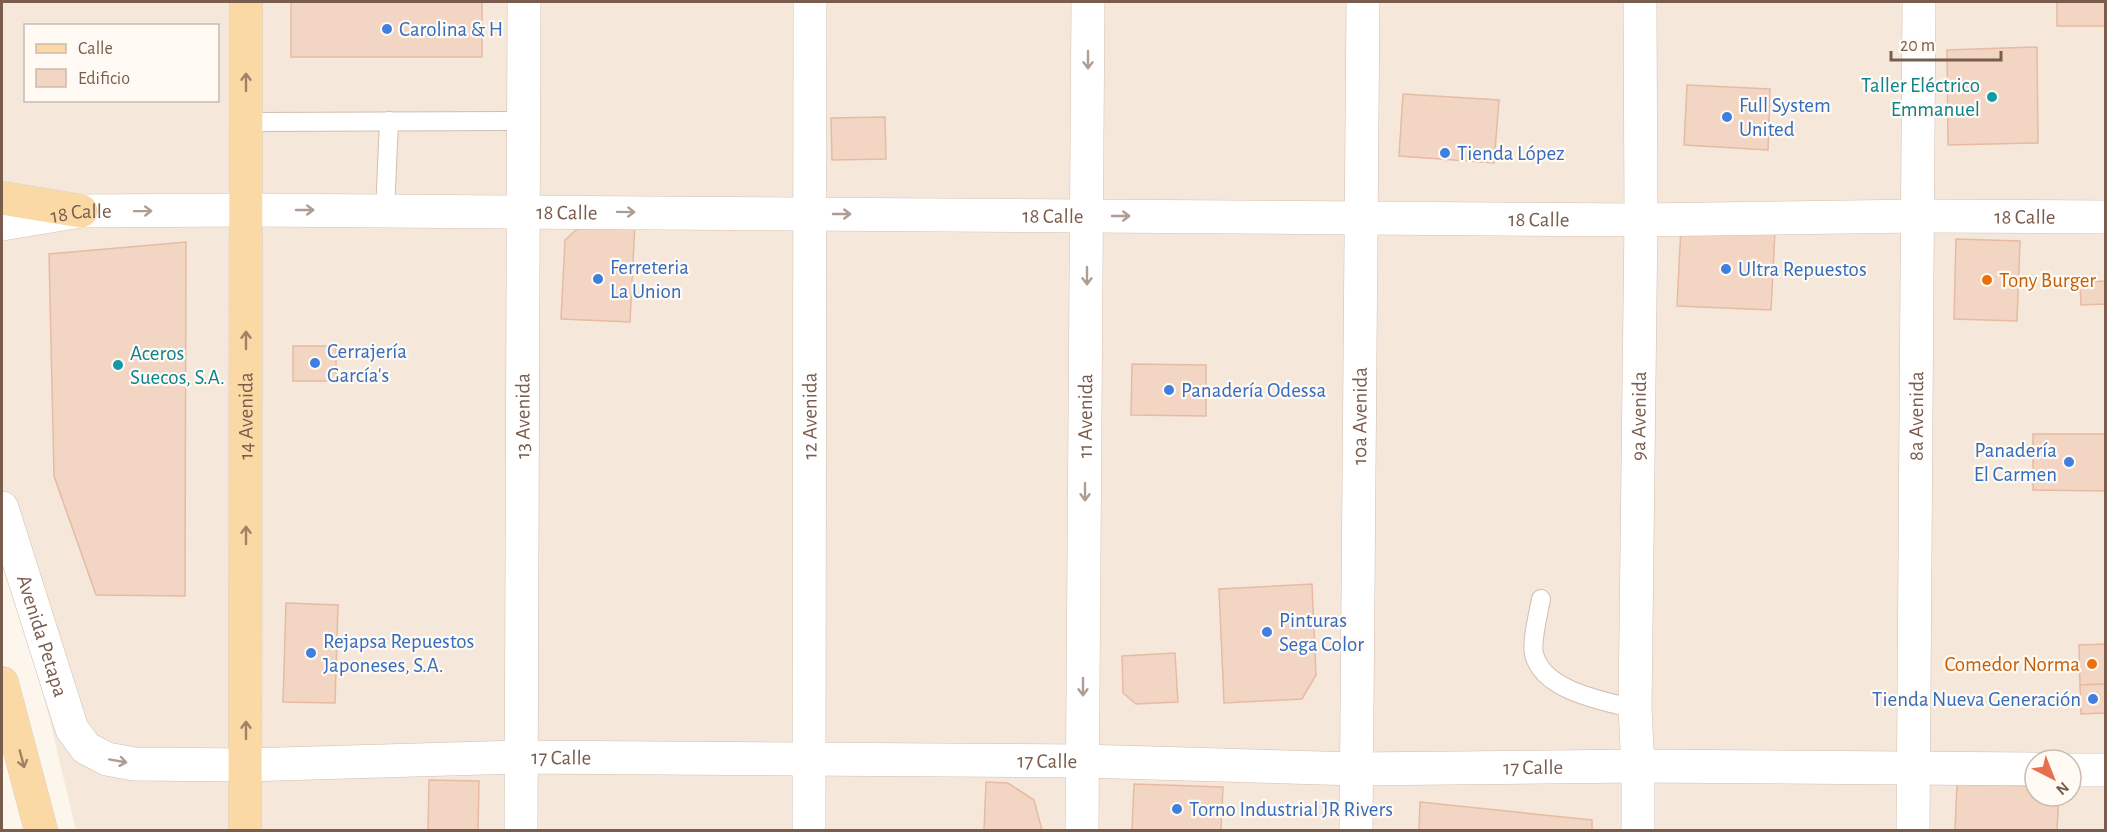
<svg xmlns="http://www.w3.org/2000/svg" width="2107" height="832" viewBox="0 0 2107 832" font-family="'Alegreya Sans',sans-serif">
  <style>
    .residential { fill: #f5e8da; fill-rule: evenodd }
    .building { fill: #f3d5c3; stroke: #e6bba3; stroke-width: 1.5 }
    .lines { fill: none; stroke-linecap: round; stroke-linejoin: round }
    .lane-casing { stroke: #d1beb0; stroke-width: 20 }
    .street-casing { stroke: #d1beb0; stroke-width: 34 }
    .secondary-casing { stroke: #d6c0b0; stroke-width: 34 }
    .primary-casing { stroke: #dad1cd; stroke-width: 34 }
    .lane { stroke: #fff; stroke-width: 18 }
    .street { stroke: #fff; stroke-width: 33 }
    .secondary { stroke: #fff; stroke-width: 33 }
    .primary { stroke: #fbd9a5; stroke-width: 33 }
    .oneway { stroke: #af9d94 }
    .oneway2 { stroke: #a18267 }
    .shop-dot { fill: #3f7fe0; stroke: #fffaf3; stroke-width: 2 }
    .culture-dot { fill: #0f9aa8; stroke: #fffaf3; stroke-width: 2 }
    .food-dot { fill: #e8710a; stroke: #fffaf3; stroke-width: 2 }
    .labels { text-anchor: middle; stroke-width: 4.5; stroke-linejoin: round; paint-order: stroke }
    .shop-label { font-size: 21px; fill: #366cbe; stroke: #fffaf3; text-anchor: start }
    .culture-label { font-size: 21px; fill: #0d838f; stroke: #fffaf3; text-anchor: end }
    .street-label { font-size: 21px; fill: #7a5c4d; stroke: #fffaf3 }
    .food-label { font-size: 21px; fill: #c56008; stroke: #fffaf3; text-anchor: start }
  </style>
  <rect width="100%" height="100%" fill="#fdf6ec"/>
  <!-- residential -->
  <path class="residential" d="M2 2H2105V830H76L2 521ZM26 26H218V100H26ZM2035 760H2071V796H2035Z"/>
  <!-- building -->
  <g class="building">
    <rect x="291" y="2" width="191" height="55"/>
    <rect x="2057" y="2" width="49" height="24"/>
    <path d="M2037 47 2038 143 1948 145 1947 50Z"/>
    <path d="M1687 85 1770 89 1768 150 1684 145Z"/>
    <path d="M1403 94 1499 100 1494 163 1399 156Z"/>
    <path d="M885 117 886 159 832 160 831 118Z"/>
    <path d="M586 221 635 223 630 322 561 319 565 240Z"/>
    <path d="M1681 227 1775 231 1771 310 1677 306Z"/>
    <path d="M1956 239 2020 241 2017 321 1954 319Z"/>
    <path d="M186 242 185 596 96 595 54 476 49 254Z"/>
    <path d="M2106 281V304L2081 305 2080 282Z"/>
    <rect x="293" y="346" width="43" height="35"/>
    <path d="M1132 364 1206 365V416L1131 415Z"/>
    <path d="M2033 434H2106V491L2033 490Z"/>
    <path d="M1312 584 1316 675 1302 699 1224 703 1219 589Z"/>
    <path d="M286 603 338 605 335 703 283 702Z"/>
    <path d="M2106 644V684L2080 685 2079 645Z"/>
    <path d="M1175 653 1178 702 1136 704 1123 693 1122 656Z"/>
    <path d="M2106 684V713L2081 714 2080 685Z"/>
    <path d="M429 780 479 781 478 830H428Z"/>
    <path d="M986 782 1008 783 1034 800 1042 830H984Z"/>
    <path d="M1134 784 1223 787 1221 830H1132Z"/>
    <path d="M1957 784 2035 786V796H2059L2057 830H1955Z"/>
    <path d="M1420 802 1592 820V830H1419Z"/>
  </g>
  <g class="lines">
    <!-- lane casing -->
    <g class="lane-casing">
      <g id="lane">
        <path d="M246 122 524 121"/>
        <path d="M385 211 389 121"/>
        <path d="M1541 599C1539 611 1531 642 1534 654 1543 691 1603 701 1635 709"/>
      </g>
    </g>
    <!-- street casing -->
    <g class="street-casing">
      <g id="street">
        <path id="s1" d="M2 508 72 729 86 748 107 759 134 764 246 765 522 757 1083 761 1356 769 1638 766 2035 769"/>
        <path d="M2071 770H2106"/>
        <path id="s2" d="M521 830 524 2"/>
        <path id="s3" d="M809 830 810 2"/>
        <path id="s4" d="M1356 830 1363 2"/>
        <path id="s5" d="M1638 830V766L1635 709 1641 220 1640 2"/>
        <path id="s6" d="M1913 830 1919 2"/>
      </g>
    </g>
    <!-- secondary casing -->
    <g class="secondary-casing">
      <g id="secondary">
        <path id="s7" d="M2 224 81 211 246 210 1641 220 1919 216 2106 217"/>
        <path id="s8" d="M1082 830 1088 2"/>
      </g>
    </g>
    <!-- primary casing -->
    <g class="primary-casing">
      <g id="primary">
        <path d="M2 198 81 211"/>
        <path d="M2 683 41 830"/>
        <path id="s9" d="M245 830 246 2"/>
      </g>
    </g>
    <!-- lane -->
    <use href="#lane" class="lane"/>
    <!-- street -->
    <use href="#street" class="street"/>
    <!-- secondary -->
    <use href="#secondary" class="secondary"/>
    <!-- primary -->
    <use href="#primary" class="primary"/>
  </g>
  <!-- one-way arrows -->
  <defs><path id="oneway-shaft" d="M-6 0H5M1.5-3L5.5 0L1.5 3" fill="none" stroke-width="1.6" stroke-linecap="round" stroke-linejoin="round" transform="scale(1.5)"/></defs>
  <g class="oneway">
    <use href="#oneway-shaft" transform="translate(1088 60) rotate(90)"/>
    <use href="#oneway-shaft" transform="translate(305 210)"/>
    <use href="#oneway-shaft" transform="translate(143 211) rotate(-1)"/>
    <use href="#oneway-shaft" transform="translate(626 212) rotate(1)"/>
    <use href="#oneway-shaft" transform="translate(842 214)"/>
    <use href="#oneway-shaft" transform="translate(1121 216)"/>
    <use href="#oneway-shaft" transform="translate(1087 276) rotate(90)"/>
    <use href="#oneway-shaft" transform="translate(1085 492) rotate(90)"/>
    <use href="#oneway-shaft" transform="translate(1083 687) rotate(90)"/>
    <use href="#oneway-shaft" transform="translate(118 761) rotate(10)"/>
  </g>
  <g class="oneway2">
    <use href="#oneway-shaft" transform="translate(246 82) rotate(-90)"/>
    <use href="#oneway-shaft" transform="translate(246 340) rotate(-90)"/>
    <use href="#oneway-shaft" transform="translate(246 535) rotate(-90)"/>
    <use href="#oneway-shaft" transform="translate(246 730) rotate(-90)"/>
    <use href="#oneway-shaft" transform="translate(22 759) rotate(75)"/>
  </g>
  <!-- markers -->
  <g class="shop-dot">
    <circle cx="387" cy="29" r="6"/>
    <circle cx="1727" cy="117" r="6"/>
    <circle cx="1445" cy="153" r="6"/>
    <circle cx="1726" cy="269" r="6"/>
    <circle cx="598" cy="279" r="6"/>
    <circle cx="315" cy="363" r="6"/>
    <circle cx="1169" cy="390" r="6"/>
    <circle cx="2069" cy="462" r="6"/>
    <circle cx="1267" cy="632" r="6"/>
    <circle cx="311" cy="653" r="6"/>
    <circle cx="2093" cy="699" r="6"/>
    <circle cx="1177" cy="809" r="6"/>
  </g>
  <g class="culture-dot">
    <circle cx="1992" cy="97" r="6"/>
    <circle cx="118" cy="365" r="6"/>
  </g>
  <g class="food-dot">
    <circle cx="1987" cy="280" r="6"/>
    <circle cx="2092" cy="664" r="6"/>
  </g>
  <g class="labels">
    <!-- shop labels -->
    <g class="shop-label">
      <text x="399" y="36">Carolina &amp; H</text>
      <text x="1739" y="112">Full System<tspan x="1739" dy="24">United</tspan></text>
      <text x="1457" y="160">Tienda López</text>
      <text x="610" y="274">Ferreteria<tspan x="610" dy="24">La Union</tspan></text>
      <text x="1738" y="276">Ultra Repuestos</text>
      <text x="327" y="358">Cerrajería<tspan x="327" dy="24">García's</tspan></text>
      <text x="1181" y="397">Panadería Odessa</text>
      <text x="2057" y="457" text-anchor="end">Panadería<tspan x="2057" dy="24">El Carmen</tspan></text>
      <text x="1279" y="627">Pinturas<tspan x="1279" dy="24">Sega Color</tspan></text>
      <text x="323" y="648">Rejapsa Repuestos<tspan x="323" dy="24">Japoneses, S.A.</tspan></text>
      <text x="2081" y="706" text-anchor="end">Tienda Nueva Generación</text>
      <text x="1189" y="816">Torno Industrial JR Rivers</text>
    </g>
    <!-- culture labels -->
    <g class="culture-label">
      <text x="1980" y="92">Taller Eléctrico<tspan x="1980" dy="24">Emmanuel</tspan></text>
      <text x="130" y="360" text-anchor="start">Aceros<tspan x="130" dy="24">Suecos, S.A.</tspan></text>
    </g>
    <!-- street labels -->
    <g class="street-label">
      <text dy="7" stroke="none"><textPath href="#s7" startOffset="566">18 Calle</textPath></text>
      <text dy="7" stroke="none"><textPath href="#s7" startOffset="80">18 Calle</textPath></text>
      <text dy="7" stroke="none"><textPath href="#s7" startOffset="1052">18 Calle</textPath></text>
      <text dy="7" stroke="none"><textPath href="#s7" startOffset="2024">18 Calle</textPath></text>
      <text dy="7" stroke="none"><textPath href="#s7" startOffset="1538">18 Calle</textPath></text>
      <text dy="7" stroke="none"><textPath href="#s9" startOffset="414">14 Avenida</textPath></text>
      <text dy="7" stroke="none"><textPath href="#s2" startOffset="414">13 Avenida</textPath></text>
      <text dy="7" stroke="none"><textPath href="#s3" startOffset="414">12 Avenida</textPath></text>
      <text dy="7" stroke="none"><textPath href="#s8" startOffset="414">11 Avenida</textPath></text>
      <text dy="7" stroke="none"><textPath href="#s4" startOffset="414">10a Avenida</textPath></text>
      <text dy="7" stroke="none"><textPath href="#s5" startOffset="414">9a Avenida</textPath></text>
      <text dy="7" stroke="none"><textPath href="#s6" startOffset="414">8a Avenida</textPath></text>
      <text dy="7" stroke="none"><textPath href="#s1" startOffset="134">Avenida Petapa</textPath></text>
      <text dy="7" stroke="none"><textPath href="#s1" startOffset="734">17 Calle</textPath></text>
      <text dy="7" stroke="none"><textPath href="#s1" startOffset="1220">17 Calle</textPath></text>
      <text dy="7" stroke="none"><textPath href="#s1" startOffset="1706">17 Calle</textPath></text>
    </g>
    <!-- food labels -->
    <g class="food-label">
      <text x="1999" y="287">Tony Burger</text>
      <text x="2080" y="671" text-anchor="end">Comedor Norma</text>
    </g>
  </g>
  <!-- border -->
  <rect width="2107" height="832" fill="none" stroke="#7a5c4d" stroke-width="6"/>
  <!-- legend -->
  <rect x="24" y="24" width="195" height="78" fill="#fffaf3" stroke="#cabbb1" stroke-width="1.5"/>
  <rect x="36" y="44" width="30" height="9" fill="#fbd9a5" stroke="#cabbb1" stroke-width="1.5"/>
  <text x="78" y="54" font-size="18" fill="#7a5c4d">Calle</text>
  <rect x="36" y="69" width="30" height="18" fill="#f3d5c3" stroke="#cabbb1" stroke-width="1.5"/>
  <text x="78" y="84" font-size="18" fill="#7a5c4d">Edificio</text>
  <!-- north arrow -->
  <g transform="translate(2053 778) rotate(138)"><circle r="28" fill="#fffaf3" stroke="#cabbb1" stroke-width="1.5"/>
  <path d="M0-4.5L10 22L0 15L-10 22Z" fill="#e76f51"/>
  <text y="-9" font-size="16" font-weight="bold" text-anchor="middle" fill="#7a5c4d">N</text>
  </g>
  <!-- scale -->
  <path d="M1891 51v9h110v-9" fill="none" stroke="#7a5c4d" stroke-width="3"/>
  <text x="1900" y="51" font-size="18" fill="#7a5c4d" stroke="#fffaf3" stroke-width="4.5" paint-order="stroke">20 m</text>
</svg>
